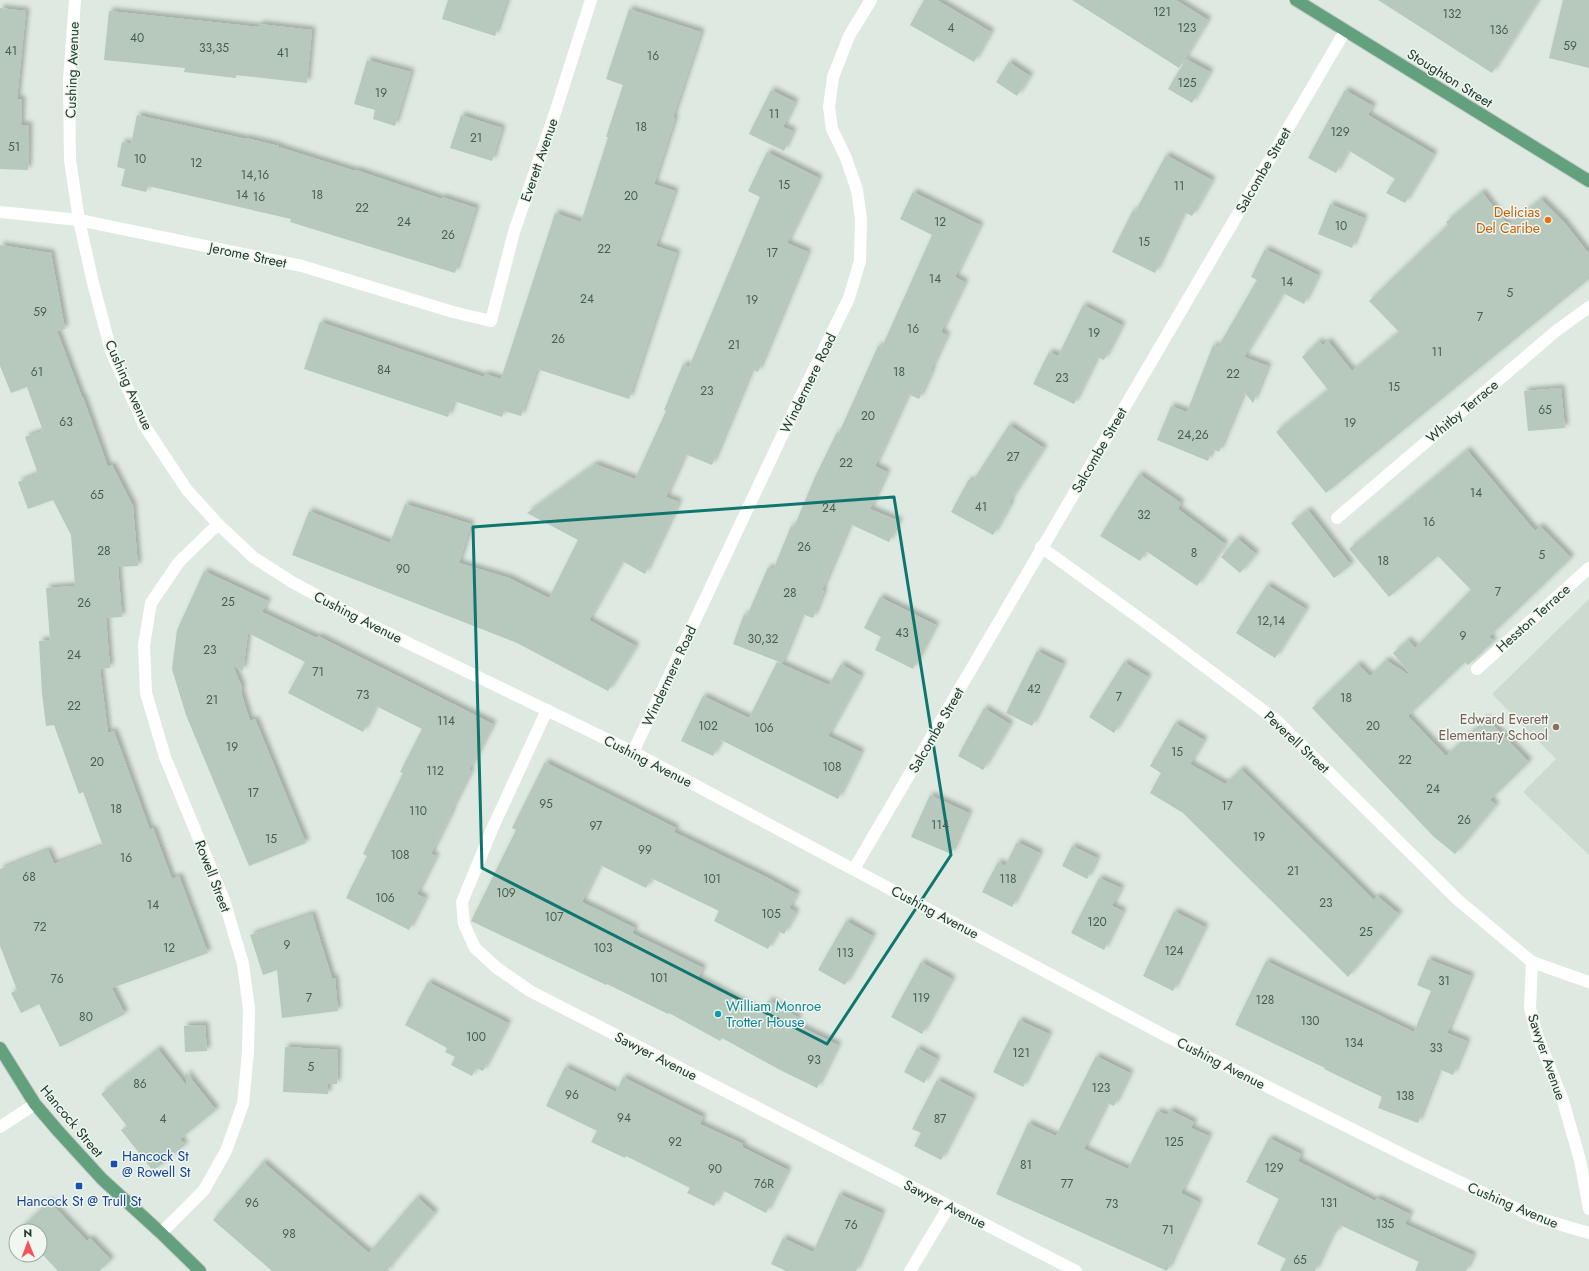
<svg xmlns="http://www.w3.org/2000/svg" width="1589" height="1271" viewBox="0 0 1589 1271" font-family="Jost,sans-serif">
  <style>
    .built { fill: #cddad0 }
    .building { fill: #b7c8bc; filter: url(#shadow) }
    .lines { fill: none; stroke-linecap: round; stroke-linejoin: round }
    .major-casing { stroke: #c1c8c4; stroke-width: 14 }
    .minor { stroke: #fff; stroke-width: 12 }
    .major { stroke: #63a07e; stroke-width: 12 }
    .marked { fill: none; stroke: #0f766e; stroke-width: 3; stroke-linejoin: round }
    .food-dot { fill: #e8710a; stroke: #eff7f0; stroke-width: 1.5 }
    .education-dot { fill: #8d6e63; stroke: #eff7f0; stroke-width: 1.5 }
    .culture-dot { fill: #0f9aa8; stroke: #eff7f0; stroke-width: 1.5 }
    .transit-dot { fill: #1a4fb4; stroke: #eff7f0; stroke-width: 1.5 }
    .labels { text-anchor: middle; stroke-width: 3; stroke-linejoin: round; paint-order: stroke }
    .number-label { font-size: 12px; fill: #465e4f }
    .street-label { font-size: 14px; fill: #203a2b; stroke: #eff7f0 }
    .food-label { font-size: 14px; fill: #c56008; stroke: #eff7f0; text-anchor: end }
    .education-label { font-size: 14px; fill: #785e54; stroke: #eff7f0; text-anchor: end }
    .culture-label { font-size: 14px; fill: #0d838f; stroke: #eff7f0; text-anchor: start }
    .transit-label { font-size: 14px; fill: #164399; stroke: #eff7f0; text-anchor: start }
  </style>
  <defs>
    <filter id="shadow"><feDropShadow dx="3.5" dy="-3.5" stdDeviation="2" flood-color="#0004"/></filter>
  </defs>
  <rect width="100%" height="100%" fill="#deeae1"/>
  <!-- built -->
  <path class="built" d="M1589 599V855L1523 792 1556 759 1492 694Z"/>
  <!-- building -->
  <g class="building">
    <path d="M448 0H507L495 36 442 19Z"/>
    <path d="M924 0H937L991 32 974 62 910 25Z"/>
    <path d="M1072 0H1176L1208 20 1179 68Z"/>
    <path d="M1378 0H1538L1492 73Z"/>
    <path d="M1563 0H1589V68L1549 58Z"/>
    <path d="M0 8 26 11 17 99H22L21 125H29L28 170 0 169Z"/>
    <path d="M629 9 701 32 673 117 675 118 654 184 675 191 656 246 677 253 629 399 537 369 521 416 504 411 502 417 454 401 448 417 304 369 320 322 484 377 485 374 501 379 555 213 581 222 608 137H606L623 85 606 79Z"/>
    <path d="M109 11 259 27V24L312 30 307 83 236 75V78L184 72 185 68 104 60Z"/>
    <path d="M1186 59 1210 72 1192 103 1168 89Z"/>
    <path d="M367 60 411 72 395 126 373 119 375 110 354 104Z"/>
    <path d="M1009 62 1030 76 1017 96 996 82Z"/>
    <path d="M771 90 795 102 783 127 793 131 784 151 749 134Z"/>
    <path d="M1345 90 1373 106 1368 115 1434 154 1405 203 1386 193 1395 179 1348 150 1336 173 1308 158Z"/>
    <path d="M137 115 246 139V138L279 146V147L355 171 356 170 442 199V197L476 208 455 273 290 222 291 219 148 186 146 192 121 186 125 169 117 167 122 142 131 144Z"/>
    <path d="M461 115 502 128 492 161 450 148Z"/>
    <path d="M767 152 819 178 787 243 808 252 758 372 752 369 712 465 685 454 666 497 679 502 645 574 622 561 589 620 636 646 608 691 517 643 292 555 309 511 390 543 405 504 471 524 459 563 509 578 549 598 578 540 527 513 595 464 635 479 666 411 664 410 683 364 689 367 760 197 748 191Z"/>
    <path d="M1166 155 1212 180 1192 216 1184 212 1155 273 1112 252 1133 210 1135 212Z"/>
    <path d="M913 192 980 225 955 277 965 282 941 332 947 335 931 369 932 370 919 399 908 394 875 466 887 472 870 509 899 521 889 542 850 524 822 590 824 591 813 618 802 614 782 663 733 644 744 614 747 616 768 567 773 570 791 526 794 527 815 477 837 432 839 433 878 346 882 347 932 235 900 219Z"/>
    <path d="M1482 192 1508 225 1541 199 1564 222 1589 254V279L1326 493 1276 432 1328 390 1302 357 1319 341 1323 345 1328 341 1352 371 1399 332 1369 301 1448 225 1446 222Z"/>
    <path d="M1330 204 1364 218 1352 248 1318 234Z"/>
    <path d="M0 245 51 253 65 329 57 331 82 397H83L108 467 112 465 133 506 138 566 118 567 122 617 106 618 110 668 100 669 108 733 114 731 150 830 153 828 172 879 179 876 208 953 112 988 125 1014 60 1047 39 1004 21 1013 11 993 17 990 0 946V869L48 850 54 864 103 846 83 792 79 794 54 725 46 726 42 693 39 641 50 640 46 588 75 586 71 535 53 500 28 509 18 482 38 474 25 437 43 431 27 387 11 393 0 366Z"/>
    <path d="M1265 249 1318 275 1304 304 1283 293 1244 357 1268 366 1253 403 1244 392 1219 452 1212 449 1208 461 1157 440 1171 406 1187 412 1213 345 1218 347 1257 280 1251 277Z"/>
    <path d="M1083 305 1122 325 1104 360 1097 357 1074 404 1033 384 1049 352 1058 356Z"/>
    <path d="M1561 388 1565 428 1528 431 1524 391Z"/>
    <path d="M1009 425 1044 448 1009 502 1011 503 993 535 951 512 969 479 972 482Z"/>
    <path d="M1467 450 1535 531 1540 526 1571 558 1489 637 1494 641 1468 665 1465 662 1408 716 1446 756 1486 718 1529 762 1490 800 1496 805 1455 854 1434 837 1312 708 1358 664 1370 676 1386 660 1412 677 1393 653 1408 640 1415 648 1471 590 1438 556 1389 597 1349 549Z"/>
    <path d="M1139 474 1181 503 1178 509 1225 544 1197 586 1146 551 1140 561 1100 536Z"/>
    <path d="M1308 510 1351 565 1334 578 1291 523Z"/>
    <path d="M1237 538 1256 554 1240 573 1221 557Z"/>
    <path d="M204 571 268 601 262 612 317 638 318 636 493 724 469 770 471 771 451 811H452L431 854 436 856 417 894 425 898 409 930 346 898 367 856 363 854 403 773 400 772 422 729 376 706 363 732 288 693 305 662 248 633 243 671 233 666 242 687 241 692 250 721 255 719 306 843 249 866 186 715 172 669 177 630Z"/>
    <path d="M1267 585 1306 609 1275 658 1236 633Z"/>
    <path d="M880 597 936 625 913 669 875 650 881 637 864 628Z"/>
    <path d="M1037 651 1063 664 1032 726 1006 713Z"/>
    <path d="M777 662 829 685 841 664 861 676 828 736 861 752 838 799 721 740 713 756 681 741 703 696 749 718Z"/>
    <path d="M1124 662 1148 677 1114 733 1089 717Z"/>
    <path d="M984 708 1010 724 983 770 958 756Z"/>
    <path d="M1175 723 1204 740 1190 764 1225 784 1241 769 1374 900 1377 896 1399 914 1348 977 1183 813 1150 793 1161 773 1150 766Z"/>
    <path d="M545 762 676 828 674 832 766 877 797 894 789 908 796 912 784 934 778 931 768 949 714 921 719 911 651 878 646 888 600 865 582 902 635 928 632 933 703 968 698 978 762 1013 769 1000 799 1018 795 1024 838 1045 817 1088 780 1070 722 1038 720 1041 669 1013 668 1014 607 984 606 985 471 921 516 830 512 828Z"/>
    <path d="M930 795 969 813 951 854 911 837Z"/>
    <path d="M1017 842 1040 853 1012 907 982 892 998 862 1005 866Z"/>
    <path d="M1072 846 1097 858 1087 879 1062 866Z"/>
    <path d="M1099 878 1121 888 1112 906 1123 911 1104 950 1071 933Z"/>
    <path d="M1174 911 1205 927 1173 991 1143 976Z"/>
    <path d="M312 914 332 978H335L338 1011 282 1018 277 970 263 975 250 935Z"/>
    <path d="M846 921 873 936 845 985 818 970Z"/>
    <path d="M1428 959 1471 976 1447 1033 1467 1041 1453 1075 1439 1069 1418 1123 1378 1108 1382 1097 1324 1069 1325 1068 1235 1025 1266 961 1414 1032 1431 991 1417 985Z"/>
    <path d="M921 962 952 979 922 1034 891 1017Z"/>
    <path d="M428 982 508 1023 483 1071 476 1068 472 1076 451 1065 455 1057 445 1052 447 1048 405 1025Z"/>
    <path d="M1019 1020 1049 1034 1023 1087 993 1072Z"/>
    <path d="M205 1025 207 1051 185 1052 184 1026Z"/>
    <path d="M285 1047 338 1050 337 1084H328V1094L283 1092Z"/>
    <path d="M917 1048 937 1059 924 1083 904 1072Z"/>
    <path d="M158 1049 186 1085V1072L216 1110 180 1139 185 1145 153 1171 121 1130 127 1126 101 1094Z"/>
    <path d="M1096 1056 1130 1073 1114 1106 1107 1103 1084 1149 1128 1169 1157 1111 1167 1115 1170 1110 1194 1122 1191 1128 1209 1136 1181 1193 1199 1202 1167 1271 996 1194 1028 1123 1056 1136Z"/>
    <path d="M565 1067 616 1092 623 1077 703 1117 700 1124 743 1144 742 1147 788 1170 766 1213 722 1190 714 1206 687 1193 690 1188 626 1156 625 1158 591 1142 597 1131 546 1106Z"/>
    <path d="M937 1080 973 1098 941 1160 914 1146 921 1133 912 1129Z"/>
    <path d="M1269 1138 1301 1154 1298 1161 1375 1201 1377 1198 1410 1214 1405 1224 1473 1255 1466 1271H1415L1419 1262 1340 1225 1336 1233 1333 1232 1315 1271H1280L1286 1259 1257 1244 1279 1199 1246 1182Z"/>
    <path d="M263 1162 369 1253 417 1197 435 1213 388 1269 390 1271H272L213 1220Z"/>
    <path d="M839 1194 882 1213 856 1271H786L771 1264 783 1238 813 1252Z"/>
    <path d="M49 1201 87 1241 90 1238 111 1260 99 1271H58L42 1254H40V1231H18Z"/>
  </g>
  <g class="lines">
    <!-- major casing -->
    <g class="major-casing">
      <g id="major">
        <path d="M1296 0 1589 181"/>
        <path d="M0 1048 35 1104 59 1132 102 1179 161 1233 200 1271"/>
      </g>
    </g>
    <!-- minor -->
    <g class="minor">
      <path d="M75 0 69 80 70 160 79 220 93 283 111 351 144 425 187 490 218 524 253 557 292 582 371 625 633 752 1166 1036 1418 1162 1534 1217 1589 1233"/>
      <path d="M0 212 79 220 302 266 453 312 491 321 514 232 554 116 591 0"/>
      <path d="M1337 518 1556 331 1589 307"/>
      <path d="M1041 547 1153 628 1276 720 1458 900 1532 962"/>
      <path d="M1477 669 1589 568"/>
      <path d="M547 710 493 827 462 902 464 924 475 948 497 968 530 991 1076 1271"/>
      <path d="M633 752 796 406 849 298 860 261 861 219 857 190 846 158 832 129 829 107 833 77 849 36 871 0"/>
      <path d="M854 869 1345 31"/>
      <path d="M1589 982 1532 962 1530 1008 1537 1035 1563 1101 1580 1160 1589 1209"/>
      <path d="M0 1127 35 1104"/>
      <path d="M161 1233 204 1190 226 1151 243 1104 248 1052 249 1009 243 964 224 900 165 757 146 693 144 645 151 603 179 562 218 524"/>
      <path d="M910 1271 949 1206"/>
    </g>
    <!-- major -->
    <use href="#major" class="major"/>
  </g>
  <!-- marked area -->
  <path class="marked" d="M894 497 951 855 827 1044 482 868 473 527Z"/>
  <!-- markers -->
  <circle class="food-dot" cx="1548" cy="220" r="4"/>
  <circle class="education-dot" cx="1556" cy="727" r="4"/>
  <circle class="culture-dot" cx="718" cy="1014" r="4"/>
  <g class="transit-dot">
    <rect x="110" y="1160" width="8" height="8" rx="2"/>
    <rect x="75" y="1182" width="8" height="8" rx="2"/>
  </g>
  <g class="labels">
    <!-- number labels -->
    <g class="number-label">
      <text x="1162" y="16">121</text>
      <text x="1452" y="18">132</text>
      <text x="951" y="32">4</text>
      <text x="1187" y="32">123</text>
      <text x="1499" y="34">136</text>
      <text x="137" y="42">40</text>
      <text x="1570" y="50">59</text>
      <text x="214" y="52">33,35</text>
      <text x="11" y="55">41</text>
      <text x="283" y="57">41</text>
      <text x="653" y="60">16</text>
      <text x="1187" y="87">125</text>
      <text x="381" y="97">19</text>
      <text x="774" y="118">11</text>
      <text x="641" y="131">18</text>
      <text x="1340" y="136">129</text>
      <text x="476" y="142">21</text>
      <text x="14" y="151">51</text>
      <text x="140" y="163">10</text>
      <text x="196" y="167">12</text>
      <text x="255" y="179">14,16</text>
      <text x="784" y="189">15</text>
      <text x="1179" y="190">11</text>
      <text x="242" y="199">14</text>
      <text x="317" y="199">18</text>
      <text x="631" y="200">20</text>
      <text x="259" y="201">16</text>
      <text x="362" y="212">22</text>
      <text x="404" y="226">24</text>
      <text x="940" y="226">12</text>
      <text x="1341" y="230">10</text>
      <text x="448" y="239">26</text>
      <text x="1144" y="246">15</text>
      <text x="604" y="253">22</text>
      <text x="772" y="257">17</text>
      <text x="935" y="283">14</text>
      <text x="1287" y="286">14</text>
      <text x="1510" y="297">5</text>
      <text x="587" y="303">24</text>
      <text x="752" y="304">19</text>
      <text x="40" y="316">59</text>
      <text x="1480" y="321">7</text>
      <text x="913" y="333">16</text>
      <text x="1094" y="337">19</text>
      <text x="558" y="343">26</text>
      <text x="734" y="349">21</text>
      <text x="1437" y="356">11</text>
      <text x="384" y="374">84</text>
      <text x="37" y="376">61</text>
      <text x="899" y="376">18</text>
      <text x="1233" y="378">22</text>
      <text x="1062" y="382">23</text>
      <text x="1394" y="391">15</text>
      <text x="707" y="395">23</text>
      <text x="1545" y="414">65</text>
      <text x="868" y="420">20</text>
      <text x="66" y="426">63</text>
      <text x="1350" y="427">19</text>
      <text x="1193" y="439">24,26</text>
      <text x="1013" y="461">27</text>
      <text x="846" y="467">22</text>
      <text x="1476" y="497">14</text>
      <text x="97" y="499">65</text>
      <text x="981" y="511">41</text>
      <text x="829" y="512">24</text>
      <text x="1144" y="519">32</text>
      <text x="1429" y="526">16</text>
      <text x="804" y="551">26</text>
      <text x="104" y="555">28</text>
      <text x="1194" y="557">8</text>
      <text x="1542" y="559">5</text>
      <text x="1383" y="565">18</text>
      <text x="403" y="573">90</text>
      <text x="1498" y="596">7</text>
      <text x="790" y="597">28</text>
      <text x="228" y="606">25</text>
      <text x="84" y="607">26</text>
      <text x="1271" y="625">12,14</text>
      <text x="902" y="637">43</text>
      <text x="1463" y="640">9</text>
      <text x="763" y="643">30,32</text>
      <text x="210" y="654">23</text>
      <text x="74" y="659">24</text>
      <text x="318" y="676">71</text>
      <text x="1034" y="693">42</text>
      <text x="363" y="699">73</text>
      <text x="1119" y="701">7</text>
      <text x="1346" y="702">18</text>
      <text x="212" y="704">21</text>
      <text x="74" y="710">22</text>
      <text x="446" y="725">114</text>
      <text x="708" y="730">102</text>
      <text x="1373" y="730">20</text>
      <text x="764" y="732">106</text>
      <text x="232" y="751">19</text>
      <text x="1177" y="756">15</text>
      <text x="1405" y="764">22</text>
      <text x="97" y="766">20</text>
      <text x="832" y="771">108</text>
      <text x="435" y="775">112</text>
      <text x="1433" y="793">24</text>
      <text x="253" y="797">17</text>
      <text x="546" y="808">95</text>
      <text x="1227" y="810">17</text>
      <text x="116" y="813">18</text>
      <text x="418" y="815">110</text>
      <text x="1464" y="824">26</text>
      <text x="940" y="829">114</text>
      <text x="596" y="830">97</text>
      <text x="1259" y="841">19</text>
      <text x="271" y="843">15</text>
      <text x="645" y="854">99</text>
      <text x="400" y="859">108</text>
      <text x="126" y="862">16</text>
      <text x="1293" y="875">21</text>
      <text x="29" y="881">68</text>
      <text x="712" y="883">101</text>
      <text x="1008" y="883">118</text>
      <text x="506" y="897">109</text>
      <text x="385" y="902">106</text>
      <text x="1326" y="907">23</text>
      <text x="153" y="909">14</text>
      <text x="771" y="918">105</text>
      <text x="554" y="921">107</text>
      <text x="1097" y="926">120</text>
      <text x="40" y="931">72</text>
      <text x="1366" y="936">25</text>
      <text x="287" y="949">9</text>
      <text x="169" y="952">12</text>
      <text x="603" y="952">103</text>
      <text x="1174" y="955">124</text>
      <text x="845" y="957">113</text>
      <text x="659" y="982">101</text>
      <text x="57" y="983">76</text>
      <text x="1444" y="985">31</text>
      <text x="309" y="1002">7</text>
      <text x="921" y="1002">119</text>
      <text x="1265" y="1004">128</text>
      <text x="86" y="1021">80</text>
      <text x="1310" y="1025">130</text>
      <text x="476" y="1041">100</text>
      <text x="1354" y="1047">134</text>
      <text x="1436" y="1052">33</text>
      <text x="1021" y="1057">121</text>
      <text x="814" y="1064">93</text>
      <text x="311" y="1071">5</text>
      <text x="140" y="1088">86</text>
      <text x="1101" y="1092">123</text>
      <text x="572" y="1099">96</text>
      <text x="1405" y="1100">138</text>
      <text x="624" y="1122">94</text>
      <text x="163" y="1123">4</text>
      <text x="940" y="1123">87</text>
      <text x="675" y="1146">92</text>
      <text x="1174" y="1146">125</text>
      <text x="1026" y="1169">81</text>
      <text x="1274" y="1172">129</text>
      <text x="715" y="1173">90</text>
      <text x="764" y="1188">76R</text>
      <text x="1067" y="1188">77</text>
      <text x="252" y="1207">96</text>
      <text x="1329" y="1207">131</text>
      <text x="1112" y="1208">73</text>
      <text x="1385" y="1228">135</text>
      <text x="851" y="1229">76</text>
      <text x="1168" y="1234">71</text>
      <text x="289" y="1238">98</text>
      <text x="1300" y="1264">65</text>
    </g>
    <!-- street labels -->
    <g class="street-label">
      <text transform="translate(72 70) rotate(-88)" y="5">Cushing Avenue</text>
      <text transform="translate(1450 78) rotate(32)" y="5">Stoughton Street</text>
      <text transform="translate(539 160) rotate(-71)" y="5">Everett Avenue</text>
      <text transform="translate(1263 170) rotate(-60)" y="5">Salcombe Street</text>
      <text transform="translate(248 255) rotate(12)" y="5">Jerome Street</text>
      <text transform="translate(808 383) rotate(-64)" y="5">Windermere Road</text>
      <text transform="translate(129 385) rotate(66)" y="5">Cushing Avenue</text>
      <text transform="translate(1462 411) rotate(-40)" y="5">Whitby Terrace</text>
      <text transform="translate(1099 450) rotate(-60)" y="5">Salcombe Street</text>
      <text transform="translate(358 617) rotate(27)" y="5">Cushing Avenue</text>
      <text transform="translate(1533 618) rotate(-42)" y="5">Hesston Terrace</text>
      <text transform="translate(669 676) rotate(-65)" y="5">Windermere Road</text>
      <text transform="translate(936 730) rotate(-60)" y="5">Salcombe Street</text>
      <text transform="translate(1297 742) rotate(43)" y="5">Peverell Street</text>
      <text transform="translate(648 761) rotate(27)" y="5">Cushing Avenue</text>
      <text transform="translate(213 876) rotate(69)" y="5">Rowell Street</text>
      <text transform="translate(935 912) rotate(28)" y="5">Cushing Avenue</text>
      <text transform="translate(656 1056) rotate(27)" y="5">Sawyer Avenue</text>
      <text transform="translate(1547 1057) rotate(71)" y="5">Sawyer Avenue</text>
      <text transform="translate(1221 1063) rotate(27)" y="5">Cushing Avenue</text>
      <text transform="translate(72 1121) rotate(50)" y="5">Hancock Street</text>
      <text transform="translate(945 1204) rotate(27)" y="5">Sawyer Avenue</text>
      <text transform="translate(1513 1205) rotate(23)" y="5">Cushing Avenue</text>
    </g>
    <!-- food labels -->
    <g class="food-label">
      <text x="1540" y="217">Delicias<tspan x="1540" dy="16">Del Caribe</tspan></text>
    </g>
    <!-- education labels -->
    <g class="education-label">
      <text x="1548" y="724">Edward Everett<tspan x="1548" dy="16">Elementary School</tspan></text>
    </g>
    <!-- culture labels -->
    <g class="culture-label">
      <text x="726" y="1011">William Monroe<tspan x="726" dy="16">Trotter House</tspan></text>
    </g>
    <!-- transit labels -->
    <g class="transit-label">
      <text x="122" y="1161">Hancock St<tspan x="122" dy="16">@ Rowell St</tspan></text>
      <text x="79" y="1206" text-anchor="middle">Hancock St @ Trull St</text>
    </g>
  </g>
  <!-- north arrow -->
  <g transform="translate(28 1243) rotate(359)"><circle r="19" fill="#eff7f0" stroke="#9caba1"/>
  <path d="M0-3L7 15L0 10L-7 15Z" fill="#f3545c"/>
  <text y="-6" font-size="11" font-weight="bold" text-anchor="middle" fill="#203a2b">N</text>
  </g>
</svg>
